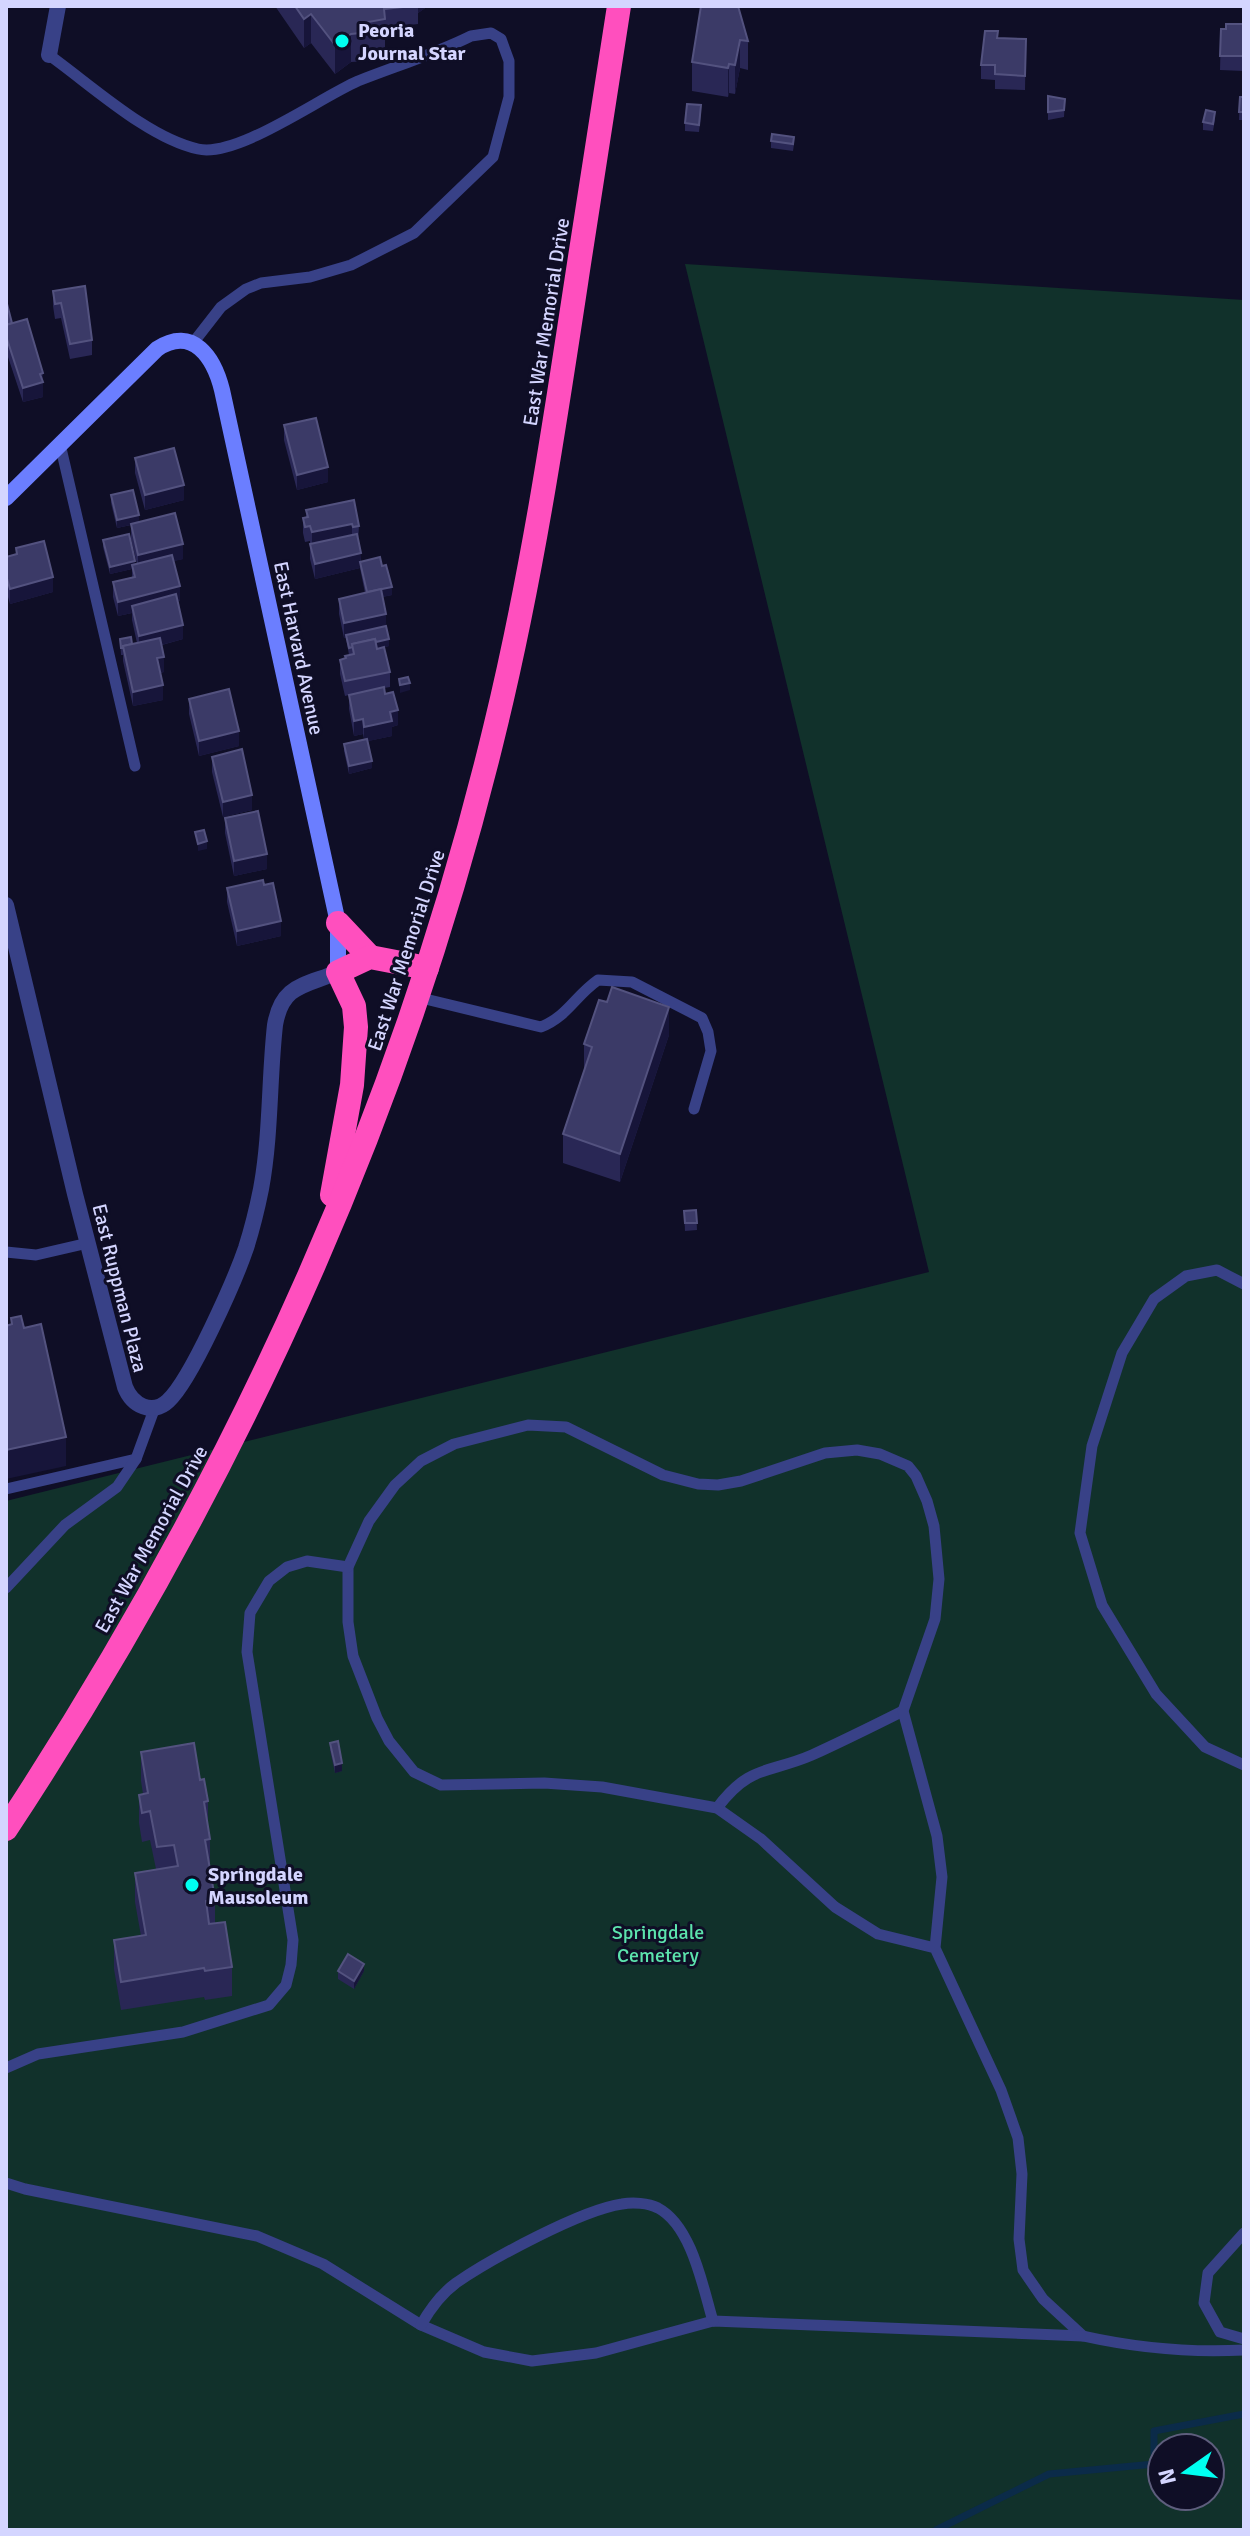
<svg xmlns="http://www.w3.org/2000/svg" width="1250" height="2536" viewBox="0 0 1250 2536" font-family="Signika,sans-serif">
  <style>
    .green { fill: #11312b; fill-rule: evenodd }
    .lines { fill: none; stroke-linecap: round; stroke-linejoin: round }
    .stream { stroke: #0b2b49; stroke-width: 7 }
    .lane { stroke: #384187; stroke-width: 11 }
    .street { stroke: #384187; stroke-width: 16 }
    .secondary { stroke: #6b7eff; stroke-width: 16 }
    .highway { stroke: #ff4fbe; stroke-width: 24 }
    .wall { fill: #292755 }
    .shaded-wall { fill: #17153a }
    .building { fill: #3b3a67; stroke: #53527f; stroke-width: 2 }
    .poi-dot { fill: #00fff1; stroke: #0f0e26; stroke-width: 3 }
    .labels { text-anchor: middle; stroke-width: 6; stroke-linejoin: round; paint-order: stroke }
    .poi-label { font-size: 20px; font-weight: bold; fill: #d4d5ff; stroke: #0f0e26; text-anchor: start }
    .street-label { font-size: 20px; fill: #d4d5ff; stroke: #0f0e26 }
    .park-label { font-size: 20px; fill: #5ce3ad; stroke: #0f0e26 }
  </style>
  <rect width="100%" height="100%" fill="#0f0e26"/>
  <!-- green -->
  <path class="green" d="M685 264 1244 300V2530H6V1501L929 1272ZM1162 2448H1210V2496H1162Z"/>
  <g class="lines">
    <!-- stream -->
    <path class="stream" d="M936 2530 1049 2474 1154 2464V2431L1244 2414"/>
    <!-- lane -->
    <g class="lane">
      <path d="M49 55C91 85 148 138 198 149 237 158 319 98 358 81 396 66 435 54 471 36L491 33 501 39 509 61V97L493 157 414 233 351 265 310 277 261 283 246 289 221 307 193 343"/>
      <path d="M60 444 135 766"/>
      <path d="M417 997 541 1027C568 1016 575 996 598 980L632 982 702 1018 708 1032 711 1051 694 1109"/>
      <path d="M6 1252 36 1255 88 1243"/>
      <path d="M1244 1284 1217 1270 1186 1276 1154 1299 1122 1353 1092 1446 1080 1533 1102 1605 1156 1694 1205 1747 1244 1765"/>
      <path d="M6 1489 136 1459"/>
      <path d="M6 1588 65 1525 117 1487 136 1459 155 1407"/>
      <path d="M717 1808C750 1764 768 1774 812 1755 843 1741 873 1726 903 1711"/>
      <path d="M935 1948 878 1934 835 1907 761 1839 717 1808 602 1787 544 1783 441 1785 414 1772 389 1741 377 1718 353 1656 348 1622V1567L369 1521 395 1485 421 1461 454 1444 528 1425 566 1427 663 1475 698 1484 718 1485 741 1481 825 1453 857 1450 880 1454 908 1466 916 1476 927 1501 934 1526 939 1579 935 1619 903 1711 937 1836 942 1877 935 1948 1001 2090 1018 2138 1022 2174 1019 2239 1023 2270 1043 2299 1083 2336"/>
      <path d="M6 2068 38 2054 183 2032 269 2005 286 1985 291 1965 293 1940 247 1652 250 1613 269 1581 287 1567 307 1561 348 1567"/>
      <path d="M6 2183 25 2189 257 2236 323 2264 421 2325 484 2352 532 2361 596 2353 713 2321 1083 2336C1137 2348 1189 2353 1244 2350"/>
      <path d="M1244 2233 1208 2273 1204 2303 1220 2332 1244 2339"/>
      <path d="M421 2325C430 2309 441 2294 456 2283 491 2259 581 2210 622 2204 633 2202 648 2203 658 2208 692 2226 703 2288 713 2321"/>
    </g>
    <!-- street -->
    <g class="street">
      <path d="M49 55 58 6"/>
      <path d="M6 905 75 1194 125 1387C132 1405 152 1416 168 1401 191 1380 235 1280 246 1248 252 1229 257 1209 261 1189 271 1135 269 1079 275 1025 282 984 305 986 338 972"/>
    </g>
    <!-- secondary -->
    <path class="secondary" d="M6 498 157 349C193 325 214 358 222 390L338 923V972"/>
    <!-- highway -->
    <g class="highway">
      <path d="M338 923 370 957"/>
      <path d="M332 1195 352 1085 356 1027 354 1006 338 972 370 957 427 968"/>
      <path d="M6 1829C229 1490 400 1123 495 728 533 572 556 415 580 257 593 173 606 90 619 6"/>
    </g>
  </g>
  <!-- wall -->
  <g class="wall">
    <path d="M275 6H428L418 13V24L402 26V36L385 38V48L369 51V61L351 62 335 74 311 43 304 48Z"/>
    <path d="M701 6 748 41V70L740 68 735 94 729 93 728 97 692 91V62Z"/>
    <path d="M1244 24V71L1220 70 1221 29H1226Z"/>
    <path d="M998 38 1026 39 1025 90 995 89V80L981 79V65Z"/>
    <path d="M1048 96 1065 99 1064 117 1048 120Z"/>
    <path d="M1240 97H1244V120H1239Z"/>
    <path d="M701 113 699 132 685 131V123Z"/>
    <path d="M1215 119 1213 131 1203 130V122Z"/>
    <path d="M771 141 794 144 793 151 771 148Z"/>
    <path d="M53 291 92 340V355L70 359 61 318 55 319 53 306Z"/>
    <path d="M6 300 12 323 43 373V397L23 402 6 351Z"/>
    <path d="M284 425 328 482 297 490 284 440Z"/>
    <path d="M135 458 184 500 145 510 135 473Z"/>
    <path d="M111 495 139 522 183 559 173 561 180 601H177L183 639 162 645 164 672 160 673 163 700 133 706 123 661V655H121L120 639 132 644 137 643 132 620V613L118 616 113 597V582L132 577V569L110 574 103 547V540L135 564H137L131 539V525L117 528 111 503Z"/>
    <path d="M306 510 359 526 358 541 361 561 392 595 382 597 389 646 377 649 390 672V687L384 688 398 725 392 727V736L368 741 372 768 349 774 344 751V744L364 739 363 734 354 736 349 709V695L345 696 340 674V660L345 658 349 655 346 638H344L339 614V599L365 593 360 568 315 579 310 559V541L305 542 303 533V518L306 517Z"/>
    <path d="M16 548 53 592 10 604 6 590V557L16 554Z"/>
    <path d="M189 699 239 746 199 756 189 714Z"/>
    <path d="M212 757 252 810 223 817 212 772Z"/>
    <path d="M225 818 267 869 234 876 225 833Z"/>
    <path d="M227 888 281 936 237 946 227 902Z"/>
    <path d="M669 1035 620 1182 563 1163V1134L584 1072V1044Z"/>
    <path d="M696 1210 697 1230 685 1231 684 1211Z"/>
    <path d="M330 1743 342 1771 335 1773 330 1750Z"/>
    <path d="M141 1752 200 1780 208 1801V1824L210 1839V1868L215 1899V1923L232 1967V1996L205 2000 204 1997 121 2010 114 1969V1940L141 1936 135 1902V1873L156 1869 150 1840 142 1842 139 1823V1795L143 1794 141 1781Z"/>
    <path d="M338 1971H364L354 1989 338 1979Z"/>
  </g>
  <!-- shaded-wall -->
  <g class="shaded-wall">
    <path d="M418 6H428L418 13Z"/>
    <path d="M311 14V43L304 48V19Z"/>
    <path d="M351 34V62L335 74V45Z"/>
    <path d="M740 40V68L735 94V65Z"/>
    <path d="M729 64V93L728 97V68Z"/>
    <path d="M43 373V397L23 402V388Z"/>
    <path d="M328 467V482L297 490V475Z"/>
    <path d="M184 485V500L145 510V495Z"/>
    <path d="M139 515V523L117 528V520Z"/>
    <path d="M352 524V538L312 547V532Z"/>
    <path d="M183 544V559L138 570V555Z"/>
    <path d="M361 553 360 568 315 579V564Z"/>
    <path d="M135 561V568L132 565V569L110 574V567Z"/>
    <path d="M53 577V592L10 604V589Z"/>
    <path d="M180 586V601L133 612 132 606V613L118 616V602Z"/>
    <path d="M392 587V595L367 600V593Z"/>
    <path d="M386 614V629L344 638V623Z"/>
    <path d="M183 625V639L139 651V636Z"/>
    <path d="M389 639V646L354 654 353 647Z"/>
    <path d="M164 657V672L157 673V658Z"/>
    <path d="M410 683V690L400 693V685Z"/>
    <path d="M163 685V700L133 706V692Z"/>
    <path d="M398 710V725L392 727V736L364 742V727L390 712Z"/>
    <path d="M363 719V734L354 736V721Z"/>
    <path d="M239 731V746L199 756V741Z"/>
    <path d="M372 761V768L349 774V766Z"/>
    <path d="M252 795V810L223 817V802Z"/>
    <path d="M207 841V849L198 851V844Z"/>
    <path d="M267 854V869L234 876V861Z"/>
    <path d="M281 921V936L237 946V931Z"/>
    <path d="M669 1007V1035L620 1182V1154Z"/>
    <path d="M66 1437V1466L6 1479V1450Z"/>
    <path d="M342 1763V1771L335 1773V1765Z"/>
    <path d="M364 1964V1971L354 1989V1981Z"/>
  </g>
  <!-- building -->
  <g class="building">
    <path d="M295 6H402V7L384 9 385 19 368 22 369 32 351 34 335 45 311 14 304 19Z"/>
    <path d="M701 6H738L748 41 740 40 735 65 729 64 728 68 692 62Z"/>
    <path d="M1226 24H1244V56H1220L1221 29H1226Z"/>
    <path d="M985 31H998L997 38 1026 39 1025 76 995 74V65H981Z"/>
    <path d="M1048 96 1065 99 1064 110 1048 112Z"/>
    <path d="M1240 97H1244V112H1239Z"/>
    <path d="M687 104 701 105 699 125 685 123Z"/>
    <path d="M1206 110 1215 112 1213 124 1203 122Z"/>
    <path d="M772 134 794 137 793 144 771 141Z"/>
    <path d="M85 286 92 340 70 344 61 303 55 304 53 291Z"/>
    <path d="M6 300 12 323 6 325Z"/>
    <path d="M27 319 43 373 40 374 43 382 23 388 6 336V325Z"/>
    <path d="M316 418 328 467 297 475 284 425Z"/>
    <path d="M174 448 184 485 145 495 135 458Z"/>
    <path d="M133 490 139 515 117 520 111 495Z"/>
    <path d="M354 500 359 526 353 527 352 524 312 532 310 526 305 527 303 518 308 517 306 510Z"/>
    <path d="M175 513 183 544 138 555 131 524Z"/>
    <path d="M129 534 135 561 110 567 103 540Z"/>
    <path d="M357 534 361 553 315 564 310 544Z"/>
    <path d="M44 541 53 577 10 589 6 575V557L17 554 16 548Z"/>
    <path d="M172 555 180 586 118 602 113 582 135 577 132 565Z"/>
    <path d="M380 557 382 566 386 565 392 587 367 592 360 562Z"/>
    <path d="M381 589 386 614 344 623 339 599Z"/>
    <path d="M176 594 183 625 139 636 132 606Z"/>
    <path d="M386 626 389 639 376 642 375 639 352 644 353 647 349 648 346 635Z"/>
    <path d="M131 637 132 644 123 646V648H121L120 639Z"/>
    <path d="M160 638 164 657 157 658 163 685 133 692 123 646Z"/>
    <path d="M375 639 377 649 384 647 390 672 345 681 340 660 346 658 345 656 354 654 352 644Z"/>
    <path d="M408 677 410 683 400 685 399 679Z"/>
    <path d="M384 687 385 694 393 692 398 710 390 712 392 721 364 727 363 719 354 721 349 695Z"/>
    <path d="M229 689 239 731 199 741 189 699Z"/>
    <path d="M367 739 372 761 349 766 344 744Z"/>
    <path d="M242 749 252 795 223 802 212 757Z"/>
    <path d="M258 811 267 854 234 861 225 818Z"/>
    <path d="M204 830 207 841 198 844 195 832Z"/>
    <path d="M263 880 264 885 273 883 281 921 237 931 227 888Z"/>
    <path d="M612 987 669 1007 620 1154 563 1134 592 1047 584 1044 599 1000 607 1002Z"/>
    <path d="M696 1210 697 1223H685L684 1211Z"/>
    <path d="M21 1316 24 1328 41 1324 66 1437 6 1450V1326L12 1324 11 1318Z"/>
    <path d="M338 1741 342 1763 335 1765 330 1743Z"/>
    <path d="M194 1743 200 1780 204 1779 208 1801 204 1802 210 1839 205 1840 215 1899 206 1901 209 1924 225 1922 232 1967 205 1971 204 1968 121 1982 114 1940 146 1935 135 1873 178 1866 174 1845 157 1847 150 1811 142 1813 139 1795 148 1793 141 1752Z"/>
    <path d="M348 1954 364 1964 354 1981 338 1971Z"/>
  </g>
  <!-- markers -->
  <g class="poi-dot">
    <circle cx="342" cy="41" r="8"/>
    <circle cx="192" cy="1885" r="8"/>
  </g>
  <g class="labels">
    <!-- poi labels -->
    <g class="poi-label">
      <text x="358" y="37">Peoria<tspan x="358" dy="23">Journal Star</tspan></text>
      <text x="208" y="1881">Springdale<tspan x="208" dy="23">Mausoleum</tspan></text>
    </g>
    <!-- street labels -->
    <g class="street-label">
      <text transform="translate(546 322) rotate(-81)" y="7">East War Memorial Drive</text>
      <text transform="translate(299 648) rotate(78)" y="7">East Harvard Avenue</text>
      <text transform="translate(406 950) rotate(-72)" y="7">East War Memorial Drive</text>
      <text transform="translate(120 1288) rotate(76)" y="7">East Ruppman Plaza</text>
      <text transform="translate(151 1539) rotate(-61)" y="7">East War Memorial Drive</text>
    </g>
    <!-- park labels -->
    <g class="park-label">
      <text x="658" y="1939">Springdale<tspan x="658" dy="23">Cemetery</tspan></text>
    </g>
  </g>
  <!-- border -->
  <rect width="1250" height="2536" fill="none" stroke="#d4d5ff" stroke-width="16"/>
  <!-- north arrow -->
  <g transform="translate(1186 2472) rotate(256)"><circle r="38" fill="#0f0e26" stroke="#5e5e7d" stroke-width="2"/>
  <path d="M0-6L14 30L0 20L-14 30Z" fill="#00fff1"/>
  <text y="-12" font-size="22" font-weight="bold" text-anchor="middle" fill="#d4d5ff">N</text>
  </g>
</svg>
